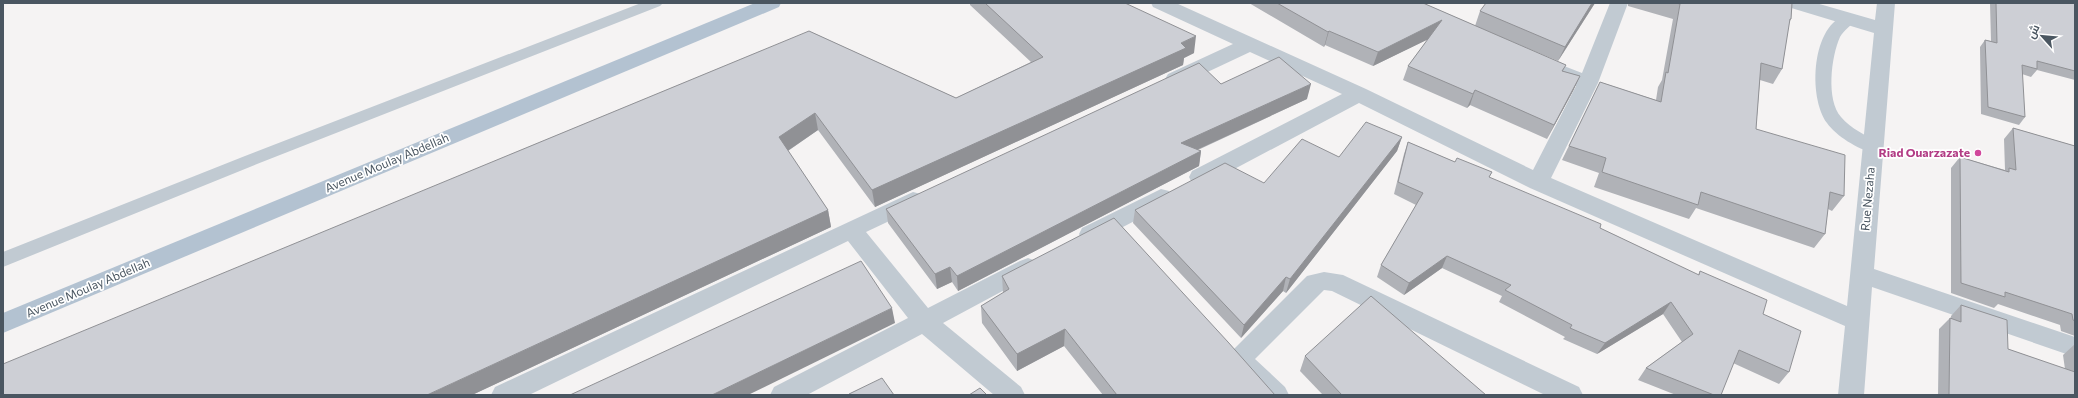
<svg xmlns="http://www.w3.org/2000/svg" width="2078" height="398" viewBox="0 0 2078 398" font-family="Commissioner,Cairo,sans-serif">
  <style>
    .lines { fill: none; stroke-linecap: round; stroke-linejoin: round }
    .lane { fill: #c1cad2; fill-rule: evenodd }
    .street { fill: #c1cad2; fill-rule: evenodd }
    .primary { fill: #b3c2d1; fill-rule: evenodd }
    .wall { fill: #b0b2b7 }
    .shaded-wall { fill: #909195 }
    .building { fill: #cdcfd5; stroke: #909195 }
    .hotel-dot { fill: #d1479c; stroke: #fff; stroke-width: 1.5 }
    .labels { text-anchor: middle; stroke-width: 3.5; stroke-linejoin: round; paint-order: stroke }
    .hotel-label { font-size: 12px; font-weight: bold; fill: #b23c85; stroke: #fff; text-anchor: end }
    .street-label { font-size: 12px; fill: #4a5661; stroke: #fff }
  </style>
  <rect width="100%" height="100%" fill="#f5f3f3"/>
  <g class="lines">
    <!-- lane -->
    <g class="lane">
      <path d="M641 3H663L660 6 257 164 3 267V252L245 156Z"/>
      <path d="M1848 14 1853 16 1856 19C1851 26 1844 30 1840 37 1831 57 1826 100 1841 117 1851 129 1866 135 1879 143L1882 147 1879 151 1873 153C1858 149 1836 136 1827 123 1808 97 1811 24 1848 14Z"/>
    </g>
    <!-- street -->
    <g class="street">
      <path d="M1151 3H1176L1366 89 1533 170 1576 86 1544 73 1541 68 1544 63 1551 61 1582 73 1610 3H1628L1598 83 1551 178 1847 306 1874 33 1788 7 1786 3H1816L1875 20 1877 3H1895L1874 269 2075 337V357L1872 287 1864 395H1838L1845 326 1530 188 1359 103 1208 183 1200 185 1192 183 1189 177 1192 171 1342 94 1250 52 1182 84 1175 86 1168 84 1165 79 1168 74 1233 44 1153 7Z"/>
      <path d="M1161 189 1169 191 1172 197 1169 203 1098 240 1090 243 1082 240 1079 234 1082 228Z"/>
      <path d="M913 192 921 194 924 200 921 206 866 232 928 308 1020 261 1028 258 1036 261 1040 267 1036 273 943 323 1021 387 1025 395H994L922 334 807 395H770L774 387 908 318 848 241 529 395H491L495 387Z"/>
      <path d="M1324 272 1343 275 1579 387 1583 395H1545L1332 291 1324 290 1255 359 1285 387 1289 395H1260L1241 375 1238 367 1232 365 1229 358 1232 351 1307 276Z"/>
    </g>
    <!-- primary -->
    <path class="primary" d="M755 3H781L779 7 3 333V313Z"/>
  </g>
  <!-- wall -->
  <g class="wall">
    <path d="M970 3H1125L1194 53 1184 58 1183 65 875 207 818 130 788 151 828 210 831 227 472 395 809 31 956 98 1031 62 970 5Z"/>
    <path d="M1249 3H1423L1566 65 1563 71 1580 76 1573 91 1547 139 1470 105 1467 108 1403 80 1408 66 1428 39 1373 66 1325 45 1324 47Z"/>
    <path d="M1595 3 1558 61 1475 26 1480 11Z"/>
    <path d="M1628 3H1792L1791 19 1789 23 1782 69 1773 84 1760 80 1756 129 1844 196 1832 211 1828 209 1825 234 1814 248 1696 208 1689 219 1594 187 1599 173 1562 160 1600 82 1656 100 1658 87 1662 80 1673 19 1628 6Z"/>
    <path d="M1990 3H2075V80L2037 70 2031 77 2022 74 2025 117 2019 125 1981 114 1980 47 1985 40 1991 41Z"/>
    <path d="M1221 84 1307 99 1198 150 1201 151 1199 166 958 291 952 282 937 289 888 223 886 209Z"/>
    <path d="M2013 128 2075 146V336L2061 331 2060 325 1998 304 1994 308 1951 293V168L1960 157 2005 170 2004 139Z"/>
    <path d="M1402 137 1397 151 1286 293 1283 291 1241 338 1133 223 1135 210 1264 183 1339 157Z"/>
    <path d="M1408 142 1455 162 1492 172 1489 178 1600 228 1698 275 1700 271 1763 314 1789 372 1779 384 1733 363 1721 395H1676L1638 380 1646 368 1682 342 1663 314 1597 354 1563 339 1565 337 1499 302 1502 296 1442 268 1404 295 1377 277 1381 265 1416 205 1394 194 1404 154Z"/>
    <path d="M1002 276 1275 395H1103L1064 346 1017 371 982 323 981 306 1003 293Z"/>
    <path d="M1961 305 2008 349 2065 369 2063 355 2075 344V395H1938L1939 329 1950 318 1951 319V316Z"/>
    <path d="M1305 356 1486 395H1323L1300 371Z"/>
  </g>
  <!-- shaded-wall -->
  <g class="shaded-wall">
    <path d="M1592 3H1595L1558 61 1565 47Z"/>
    <path d="M1442 20 1437 35 1373 66 1378 52Z"/>
    <path d="M1329 31 1325 45 1324 47 1328 32Z"/>
    <path d="M1196 36 1194 53 1184 58 1183 65 875 207 872 190Z"/>
    <path d="M1580 76 1573 91 1547 139 1554 125Z"/>
    <path d="M1311 84 1307 99 1179 158 1181 143Z"/>
    <path d="M1475 90 1470 105 1467 108 1473 94Z"/>
    <path d="M815 113 818 130 783 154 779 137Z"/>
    <path d="M1402 137 1397 151 1286 293 1290 279Z"/>
    <path d="M1201 151 1199 166 958 291 957 276Z"/>
    <path d="M828 210 831 227 472 395H427Z"/>
    <path d="M1447 256 1442 268 1404 295 1409 283Z"/>
    <path d="M950 267 952 282 937 289 935 274Z"/>
    <path d="M1286 277 1283 291 1241 338 1244 325Z"/>
    <path d="M1671 302 1663 314 1597 354 1605 343Z"/>
    <path d="M892 308 895 323 748 395H712Z"/>
    <path d="M1065 329 1064 346 1017 371V354Z"/>
  </g>
  <!-- building -->
  <g class="building">
    <path d="M985 3H1125L1196 36 1181 43 1186 48 872 190 815 113 779 137 828 210 427 395H3V364L809 31 956 98 1043 57Z"/>
    <path d="M1277 3H1423L1566 65 1562 71 1580 76 1554 125 1475 90 1473 94 1408 66 1442 20 1378 52 1329 31 1328 32Z"/>
    <path d="M1486 3H1592L1565 47 1480 11Z"/>
    <path d="M1676 3H1792L1791 19H1790L1782 69 1761 63 1756 129 1845 155 1844 196 1830 192 1825 234 1701 192 1698 205 1602 172 1606 158 1569 146 1600 82 1661 102 1666 72 1668 73 1680 4Z"/>
    <path d="M1996 3H2075V71L2037 61V69L2022 65 2025 117 1988 107 1985 40 1997 43Z"/>
    <path d="M1279 57 1311 84 1181 143 1201 151 957 276 950 267 935 274 886 209 1199 63 1221 84Z"/>
    <path d="M1366 122 1402 137 1290 279 1286 277 1244 325 1135 210 1225 163 1264 183 1302 139 1339 157Z"/>
    <path d="M2013 128 2075 146V321L2073 320 2072 314 2005 292V297L1961 283 1960 157 2009 172V168L2016 170Z"/>
    <path d="M1408 142 1455 162 1457 158 1492 172 1489 177 1601 224 1600 228 1699 275 1700 271 1767 300 1763 314 1801 331 1789 372 1739 350 1721 395H1714L1646 368 1693 334 1671 302 1605 343 1570 328 1572 325 1505 290 1511 285 1447 256 1409 283 1381 265 1423 193 1398 182Z"/>
    <path d="M1114 218 1228 342 1275 395H1117L1065 329 1017 354 981 306 1009 289 1002 276Z"/>
    <path d="M861 261 892 308 712 395H570Z"/>
    <path d="M1371 296 1486 395H1342L1305 356Z"/>
    <path d="M1961 305 2007 320 2008 349 2075 372V395H1949L1950 318 1961 322Z"/>
    <path d="M882 378 894 395H848L849 394Z"/>
    <path d="M980 388 987 395H969Z"/>
  </g>
  <!-- markers -->
  <circle class="hotel-dot" cx="1978" cy="153" r="4"/>
  <g class="labels">
    <!-- hotel labels -->
    <g class="hotel-label">
      <text x="1970" y="157">Riad Ouarzazate</text>
    </g>
    <!-- street labels -->
    <g class="street-label">
      <text transform="translate(387 163) rotate(-23)" y="4">Avenue Moulay Abdellah</text>
      <text transform="translate(1868 199) rotate(-85)" y="4">Rue Nezaha</text>
      <text transform="translate(88 288) rotate(-23)" y="4">Avenue Moulay Abdellah</text>
    </g>
  </g>
  <!-- border -->
  <rect width="2078" height="398" fill="none" stroke="#4a5661" stroke-width="8"/>
  <!-- north arrow -->
  <g transform="translate(2042 36) rotate(297)" stroke="#ffffff" stroke-width="3" paint-order="stroke">
  <path d="M0-3L7 15L0 10L-7 15Z" fill="#4a5661"/>
  <text y="-6" font-size="11" font-weight="bold" text-anchor="middle" fill="#4a5661">ش</text>
  </g>
</svg>
